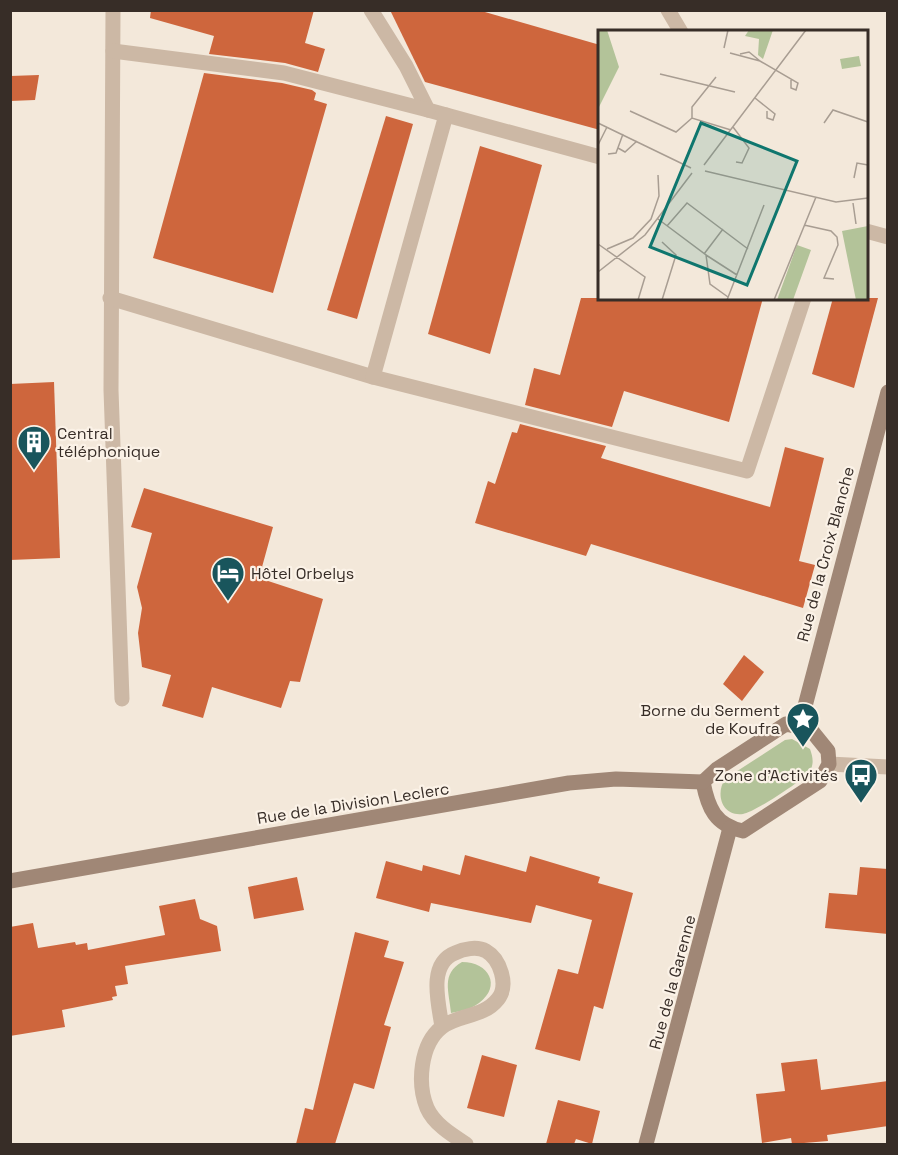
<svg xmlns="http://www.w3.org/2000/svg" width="898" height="1155" viewBox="0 0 898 1155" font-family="'Space Grotesk',sans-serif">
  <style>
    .green { fill: #b3c399 }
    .building { fill: #ce663d }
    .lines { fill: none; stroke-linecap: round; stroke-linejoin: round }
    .lane { stroke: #ccb8a5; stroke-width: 15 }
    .street { stroke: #ccb8a5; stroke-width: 15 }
    .secondary { stroke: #a08776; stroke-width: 15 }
    .labels { text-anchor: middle; stroke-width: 4.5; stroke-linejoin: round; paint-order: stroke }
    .poi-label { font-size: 16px; fill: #372d27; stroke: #fbf2e7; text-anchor: start }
    .street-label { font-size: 16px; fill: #372d27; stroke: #fbf2e7 }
    .inset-road { fill: none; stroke: #a89d92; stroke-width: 1.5 }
    .view { fill: #0f766e; fill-opacity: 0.15; stroke: #0f766e; stroke-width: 3 }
    .inset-edge { fill: none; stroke: #372d27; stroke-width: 3 }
  </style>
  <rect width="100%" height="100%" fill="#f3e8da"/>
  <!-- green -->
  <g class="green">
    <path d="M792 739 810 749C813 757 814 764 810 771 804 780 753 813 743 814 722 817 715 794 725 779L785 740Z"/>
    <path d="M462 962C489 962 502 986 479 1003 470 1010 461 1011 451 1013 449 991 441 974 462 962Z"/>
  </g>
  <!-- building -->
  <g class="building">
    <path d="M151 10H314L305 43 325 49 318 72 285 63 209 54 214 36 150 18Z"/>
    <path d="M390 10H478L600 45V130L425 82Z"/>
    <path d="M204 73 282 83 312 90 316 93 314 100 327 104 273 293 153 258Z"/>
    <path d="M39 75 35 100 10 101V76Z"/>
    <path d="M386 116 413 124 357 319 327 310Z"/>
    <path d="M480 146 542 165 490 354 428 334Z"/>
    <path d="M581 298H763L729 422 624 391 612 427 525 405 534 368 560 375Z"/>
    <path d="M833 298H878L854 388 812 374Z"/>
    <path d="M54 382 60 558 10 560V384Z"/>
    <path d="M520 424 606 446 601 458 770 507 785 447 824 458 799 561 815 565 803 608 591 544 586 556 475 523 488 481 495 484 512 432 517 433Z"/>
    <path d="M144 488 273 527 259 578 323 599 300 682 290 681 281 708 212 687 203 718 162 706 171 675 142 667 138 633 142 608 137 587 152 533 131 527Z"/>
    <path d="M744 655 764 672 742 701 723 684Z"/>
    <path d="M465 855 526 872 530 856 600 877 598 883 633 893 603 1009 594 1006 580 1061 535 1049 558 969 578 974 592 920 536 905 531 923 431 903 429 912 376 898 386 861 422 871 423 865 460 875Z"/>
    <path d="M860 867 888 869V934L825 928 829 893 857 895Z"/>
    <path d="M297 877 304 910 254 919 248 887Z"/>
    <path d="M195 899 200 919 217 926 221 951 125 966 128 984 115 986 117 996 112 997 113 1000 62 1010 65 1027 10 1036V927L33 923 38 948 75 942 76 945 87 943 88 950 165 935 159 906Z"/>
    <path d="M355 932 389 941 384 957 404 962 384 1025 391 1027 374 1089 354 1083 335 1144H296L305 1108 313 1110Z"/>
    <path d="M482 1055 517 1065 504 1117 467 1108Z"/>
    <path d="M817 1059 821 1090 888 1081V1126L827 1135 828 1141 792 1144 791 1138 762 1143 756 1094 785 1091 781 1063Z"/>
    <path d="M558 1100 600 1111 592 1144 576 1139 574 1144H546Z"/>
  </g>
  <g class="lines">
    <!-- lane -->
    <g class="lane">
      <path d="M113 10 111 390 122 699"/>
      <path d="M371 10 406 66 428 110 600 157"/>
      <path d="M668 10 681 32"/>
      <path d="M113 51 284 73 428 110"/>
      <path d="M866 231 888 237"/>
      <path d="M110 298 373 377 747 471 804 298"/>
      <path d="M373 377 446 115"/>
    </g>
    <!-- street -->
    <g class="street">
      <path d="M829 764 888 767"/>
      <path d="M442 1027C439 1005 427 964 455 953 463 949 477 946 486 951 500 959 509 985 498 999 483 1018 459 1014 442 1027 420 1044 417 1084 427 1108 434 1124 452 1135 466 1144"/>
    </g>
    <!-- secondary -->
    <g class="secondary">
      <path d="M786 724 811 730 828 751 829 764 820 781 743 831C715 825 708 808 703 782L717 769Z"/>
      <path d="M800 725 888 392"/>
      <path d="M10 881 569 783 616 779 703 782"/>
      <path d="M646 1144 730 828"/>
    </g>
  </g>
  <!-- icons -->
  <defs>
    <g id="building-pin" transform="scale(1.725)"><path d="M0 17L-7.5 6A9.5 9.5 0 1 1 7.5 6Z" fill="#19555c" stroke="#fbf2e7"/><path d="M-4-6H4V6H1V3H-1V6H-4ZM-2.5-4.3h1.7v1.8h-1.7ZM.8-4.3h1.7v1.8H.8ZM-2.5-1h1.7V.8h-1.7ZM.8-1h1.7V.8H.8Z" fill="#fff"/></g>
    <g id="hotel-pin" transform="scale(1.725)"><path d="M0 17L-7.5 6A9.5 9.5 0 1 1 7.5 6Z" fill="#19555c" stroke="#fbf2e7"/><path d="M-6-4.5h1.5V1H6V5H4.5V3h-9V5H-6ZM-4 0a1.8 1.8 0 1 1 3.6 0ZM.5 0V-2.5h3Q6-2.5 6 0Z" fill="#fff"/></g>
    <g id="sight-pin" transform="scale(1.725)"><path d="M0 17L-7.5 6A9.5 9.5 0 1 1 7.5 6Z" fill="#19555c" stroke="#fbf2e7"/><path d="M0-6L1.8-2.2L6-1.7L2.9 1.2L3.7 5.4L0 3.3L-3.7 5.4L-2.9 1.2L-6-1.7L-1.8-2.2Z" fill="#fff"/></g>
    <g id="bus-pin" transform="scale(1.725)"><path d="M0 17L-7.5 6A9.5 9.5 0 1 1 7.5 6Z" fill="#19555c" stroke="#fbf2e7"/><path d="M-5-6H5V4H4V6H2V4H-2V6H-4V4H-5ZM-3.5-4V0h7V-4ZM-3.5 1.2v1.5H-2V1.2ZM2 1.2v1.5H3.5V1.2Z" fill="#fff"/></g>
  </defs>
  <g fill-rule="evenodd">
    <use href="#building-pin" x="34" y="442"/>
    <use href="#hotel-pin" x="228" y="573"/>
    <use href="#sight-pin" x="803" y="719"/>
    <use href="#bus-pin" x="861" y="775"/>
  </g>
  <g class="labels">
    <!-- poi labels -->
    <g class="poi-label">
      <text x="57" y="439">Central<tspan x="57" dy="18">téléphonique</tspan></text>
      <text x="251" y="579">Hôtel Orbelys</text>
      <text x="780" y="716" text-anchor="end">Borne du Serment<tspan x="780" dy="18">de Koufra</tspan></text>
      <text x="838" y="781" text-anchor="end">Zone d'Activités</text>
    </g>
    <!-- street labels -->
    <g class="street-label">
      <text transform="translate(825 554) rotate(-75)" y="6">Rue de la Croix Blanche</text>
      <text transform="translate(353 803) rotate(-9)" y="6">Rue de la Division Leclerc</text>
      <text transform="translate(672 982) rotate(-75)" y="6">Rue de la Garenne</text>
    </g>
  </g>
  <!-- overview -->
  <g transform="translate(598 30)">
    <rect width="270" height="270" fill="#f3e8da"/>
    <path d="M0 0H9L21 37 0 79ZM151 0H175L165 29 160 25 161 9 147 6ZM261 26 263 36 244 39 242 29ZM270 196V270H258L244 201ZM199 215 213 220 195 270H179Z" fill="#b3c399"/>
    <path class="inset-road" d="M126 18 130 0M132 23 162 31 200 53 198 60 193 58V50M142 24 151 22 162 31M62 44 137 62M157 68 177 84 175 90 169 88V81M32 81 78 102 94 88 133 100M94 88V77L118 47M0 93 93 138M226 93 235 80 270 92M135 97 151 118 144 133 138 132M0 115 9 97M20 118 27 122 39 111M10 124 18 123 25 104M106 135 208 0M107 141 238 172 270 168M256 148 259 133 270 135M255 173 258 194M60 189 108 225 112 254 130 267M206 195 233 201 239 207 240 215 226 248 236 249M69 196 89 173 150 219M64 212 78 225 64 270M0 214 47 247 40 270M9 219 35 208 53 189 61 166 60 145M106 224 125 199M108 225 139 245M0 242 47 205 94 143M129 270 166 175M176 270 218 167"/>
    <path class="view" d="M103 93 199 131 149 255 52 217Z"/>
    <rect width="270" height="270" class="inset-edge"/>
  </g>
  <!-- border -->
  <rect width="898" height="1155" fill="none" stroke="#372d27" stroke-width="24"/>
</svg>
